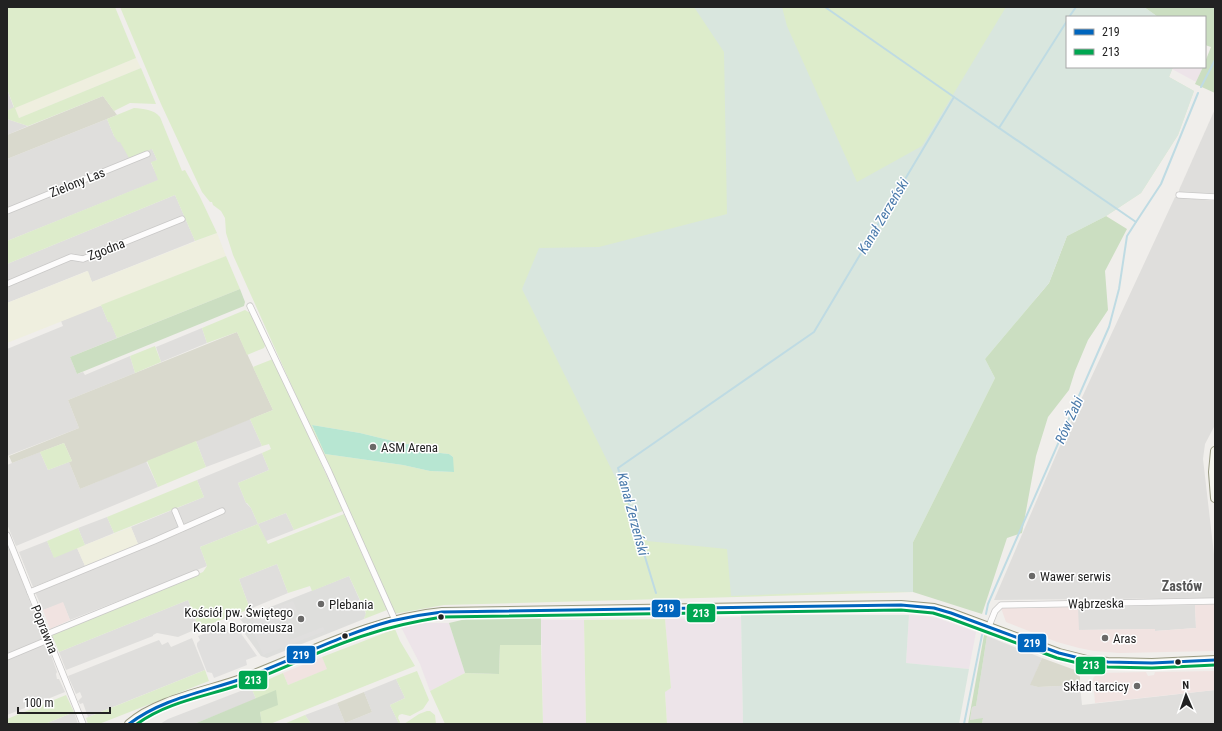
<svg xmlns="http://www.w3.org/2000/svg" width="1222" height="731" viewBox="0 0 1222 731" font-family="'Roboto Condensed',sans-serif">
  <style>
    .residential { fill: #dfdedc }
    .commercial { fill: #f1e3e1 }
    .industrial { fill: #ede4e9 }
    .religious { fill: #dededc }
    .construction { fill: #d9d9cd }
    .farmland { fill: #efefdf }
    .grass { fill: #ddeccb; fill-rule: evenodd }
    .forest { fill: #cbdec1 }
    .wetland { fill: #d9e6de }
    .pitch { fill: #b7e6d2 }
    .parking { fill: #e0dfde }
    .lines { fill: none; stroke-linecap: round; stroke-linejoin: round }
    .stream { stroke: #bfdbe3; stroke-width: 2 }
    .street-casing { stroke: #c9c8c7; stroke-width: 7 }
    .secondary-casing { stroke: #999a82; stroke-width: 10 }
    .street { stroke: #fdfcfc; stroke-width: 5.5 }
    .secondary { stroke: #f4f4ed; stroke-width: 8 }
    .bus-1-casing { stroke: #fff; stroke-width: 6 }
    .bus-2-casing { stroke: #fff; stroke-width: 6 }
    .bus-1 { stroke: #0065bd; stroke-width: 3 }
    .bus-2 { stroke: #00a651; stroke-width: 3 }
    .poi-dot { fill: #6a6968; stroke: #fff; stroke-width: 1.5 }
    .bus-dot { fill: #222; stroke: #fff; stroke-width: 1.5 }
    .labels { text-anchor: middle; stroke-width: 3; stroke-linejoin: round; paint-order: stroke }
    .street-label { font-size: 13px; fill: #222; stroke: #fff }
    .poi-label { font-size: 13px; fill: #222; stroke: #fff; text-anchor: start }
    .water-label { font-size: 14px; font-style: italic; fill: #4a7aab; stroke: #fff }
    .neighbourhood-label { font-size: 14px; font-weight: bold; fill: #555; stroke: #fff }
    .line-badge { stroke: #fff; stroke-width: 1.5 }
    .badge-label { font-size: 11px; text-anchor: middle; font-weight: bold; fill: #fff }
  </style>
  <rect width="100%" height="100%" fill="#f0eeeb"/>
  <!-- residential -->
  <g class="residential">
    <path d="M7 89 14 108 7 111Z"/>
    <path d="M1215 109V195L1179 192V190Z"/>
    <path d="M7 119 28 126 7 135Z"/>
    <path d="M107 119 114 136 120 141 152 149 157 160 151 163 159 180 7 241V159Z"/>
    <path d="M175 195 195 241 92 282 87 271 7 303V264Z"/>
    <path d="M1175 197 1215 201V425L1205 444 1203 459 1215 563V598L994 600 1065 434Z"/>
    <path d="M101 305 108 322 110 321 117 338 70 357 77 374 83 372 85 375 130 356 135 373 68 400 79 428 7 456V349L63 326 61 321Z"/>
    <path d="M202 328 207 343 161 362 156 347Z"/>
    <path d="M250 419 262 446 206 467 196 441Z"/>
    <path d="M40 452 48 470 69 462 80 489 146 461 158 487 16 546 7 524V465Z"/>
    <path d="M262 453 269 470 238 483 246 503 251 508 258 524 286 513 294 530 266 541 258 524 200 547 207 566 70 620 63 603 43 610 35 592 91 569H95L116 559 183 532 182 530 177 528 138 544 131 527 204 497 197 480Z"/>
    <path d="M107 517 114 533 85 545 78 528Z"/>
    <path d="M47 541 54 557 77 548 85 566 33 587 19 552Z"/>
    <path d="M7 545 13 557 44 639 40 641 43 646 47 644 57 672 56 674 57 679H59L65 692 7 715Z"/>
    <path d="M277 564 288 593 250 609 239 579Z"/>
    <path d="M188 600 199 628 178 637 157 633 153 635V636L66 670 59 652Z"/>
    <path d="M1195 605 1196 628 1155 631V629L1078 630V607Z"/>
    <path d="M987 636 1042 658 1031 685 1038 687 1080 685 1082 705 1215 690V724H982L983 719 970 720 972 707 976 706Z"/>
    <path d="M192 638 205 670 88 717 83 703 80 704 78 701 82 697 80 692 76 694 68 676 159 640 162 645 168 642 171 647Z"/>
    <path d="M396 679 405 698 390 705 399 724H311L305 715 337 703 345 723 372 712 364 692Z"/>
    <path d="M251 687 256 699 194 724H160L168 719Z"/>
    <path d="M74 712 78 724H45Z"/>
  </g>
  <!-- commercial -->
  <g class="commercial">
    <path d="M63 602 70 620 50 629 43 610Z"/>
    <path d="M1215 604V651L1119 653 1094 651 1079 648 1057 642 1006 622 1001 608 1078 607 1079 630 1155 629V631L1196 628 1195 605Z"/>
    <path d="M322 657 328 669 288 685 283 673Z"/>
    <path d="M1215 671V690L1095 703 1093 678 1098 673 1146 672 1148 676 1154 675 1155 672Z"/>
  </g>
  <!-- industrial -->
  <g class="industrial">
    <path d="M1173 67H1203L1196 82 1172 69Z"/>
    <path d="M909 615 925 616 937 618 976 632 969 669 906 663Z"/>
    <path d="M741 617 743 724H667L665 692 671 688 665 619Z"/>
    <path d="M541 620H584L586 724H543Z"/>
    <path d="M417 623H449L465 673 430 691 420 664 401 627Z"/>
  </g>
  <!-- religious -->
  <path class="religious" d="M349 576 366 614 364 619 267 658 261 656 240 627 244 624 240 619Z"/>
  <!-- construction -->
  <g class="construction">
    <path d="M103 96 117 115 7 159V135Z"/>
    <path d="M237 332 273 410 80 489 69 462 72 461 64 443 12 463 9 456 79 428 68 400Z"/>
    <path d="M1042 658 1075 670 1080 677V685L1038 687 1030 685Z"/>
    <path d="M364 692 372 712 345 723 337 703Z"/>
  </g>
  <!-- farmland -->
  <g class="farmland">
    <path d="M136 58 141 68 19 118 14 108Z"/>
    <path d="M217 233 226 256 7 343V303L88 271 92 282Z"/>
    <path d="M131 527 138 544 85 566 77 548Z"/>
  </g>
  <!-- grass -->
  <g class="grass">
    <path d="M7 7H115L136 58 15 108 19 118 141 68 156 104 130 103 114 111 103 96 28 126 7 119V111L14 107 7 89Z"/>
    <path d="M120 7H1144L1158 17H1067V67H1173L1169 77 1194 91 1178 135 1141 193 1106 216 1067 236 913 542V592L444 605 394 614 233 255 226 233 225 218 221 211 213 205 212 202H210L202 192 161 104ZM312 425 360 433 405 444 416 445 440 453 449 454 453 457V472L430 471 403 465 325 454Z"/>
    <path d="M134 108C144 109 153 109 160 117L182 171 185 170 200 197 217 233 195 241 175 195 7 264V241L158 180 151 162 157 160 152 149 129 158 120 142H118L114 136 107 119Z"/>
    <path d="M226 256 240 289 117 338 110 322H108L101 305Z"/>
    <path d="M245 310 252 314 266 343 264 348 247 355 237 332 207 343 202 328Z"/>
    <path d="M155 346 161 362 135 373 130 356Z"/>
    <path d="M273 359 343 511 294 530 286 513 258 524 268 544 344 514 387 610 364 619 366 613 349 576 312 591 310 586 288 593 277 564 239 579 250 609 199 628 188 600 59 652 52 635 203 572 207 566 200 547 258 524 251 508 247 503H246L238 483 269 470 262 453 271 449 269 444 262 446 250 419 273 410 253 367Z"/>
    <path d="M196 441 206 467 158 487 147 461Z"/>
    <path d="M64 443 72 461 48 470 40 452Z"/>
    <path d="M197 480 204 497 114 533 107 517Z"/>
    <path d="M78 528 85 545 54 558 47 541Z"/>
    <path d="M665 619 671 688 665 692 667 724H586L584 620Z"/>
    <path d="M395 629 400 641 415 666 270 724H262L260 712 276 691 256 699 251 687 283 673 288 685 327 669 322 657Z"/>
    <path d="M500 645H541L543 724H445L430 691 465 673 499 674Z"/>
    <path d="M205 670 209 681 99 724H88L86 718Z"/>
    <path d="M417 671 429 700 423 709 410 716 402 714 399 715 398 718 400 722 399 724 390 705 405 698 396 679Z"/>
    <path d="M66 695 74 712 45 724H7V719Z"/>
    <path d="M427 711H430L435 715 436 724H404L419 714Z"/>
    <path d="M305 715 311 724H284Z"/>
  </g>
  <!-- forest -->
  <g class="forest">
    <path d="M1144 7H1215V93L1195 84 1203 67H1205V62L1211 47 1205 45V17H1158Z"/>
    <path d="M1106 216 1127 229 1105 271 1108 310 1088 340 1075 371 1069 390 1048 417 1036 456 1022 533 1007 538 982 614 913 592V542L995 378 985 359 1049 283 1067 236Z"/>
    <path d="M240 289 245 302 244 306 77 374 70 357Z"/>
    <path d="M541 618V645H500L499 674 465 673 449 623 466 619Z"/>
    <path d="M984 635 987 636 976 706 972 707 970 720 983 718 982 724H968Z"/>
    <path d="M276 690 278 705 260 712 262 724H194Z"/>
  </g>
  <!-- wetland -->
  <g class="wetland">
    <path d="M694 7H782L787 26 857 182 922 146 1006 7H1144L1158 17H1067V67H1173L1169 77 1194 91 1178 135 1141 193 1106 216 1067 236 1049 283 985 359 995 378 913 542V592L852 591 731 596 727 549 647 541 522 289 539 248 599 247 727 214 724 52Z"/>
    <path d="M741 615H909L906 663 969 669 959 724H743Z"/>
  </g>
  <!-- pitch -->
  <path class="pitch" d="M312 425 360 433 405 444 416 445 440 453 449 454 453 457 454 472 430 471 403 465 325 454Z"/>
  <!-- parking -->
  <g class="parking">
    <path d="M293 601 297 611 281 617 282 621 275 624 280 635 286 633 290 640 323 627 325 631 263 655 252 628 255 626 252 616Z"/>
    <path d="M226 626 228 630 233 627 237 628 257 656 246 660 247 665 214 678 212 673 207 672 197 646V643L200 640 198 636Z"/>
  </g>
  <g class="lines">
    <!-- stream -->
    <g class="stream">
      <path d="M825 7 954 97"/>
      <path d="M1069 17 1076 7"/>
      <path d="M1201 87 1215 60"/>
      <path d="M999 128 1067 21"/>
      <path d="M656 593 618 468 814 332 954 97 1136 222 1161 184 1198 93"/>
      <path d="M986 614 988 604 1109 327 1119 289 1127 236 1136 222"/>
      <path d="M964 724 982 635"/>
    </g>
    <!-- street casing -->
    <g class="street-casing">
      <g id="street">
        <path d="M1179 195 1215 197"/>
        <path d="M7 211 147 154"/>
        <path d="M7 284 71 257 83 259 182 219"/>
        <path d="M250 306 329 472 395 620"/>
        <path d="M175 511 182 528"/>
        <path d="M7 535 83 724"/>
        <path d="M30 592 154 541 222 511"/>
        <path d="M989 626 995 611 1001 605 1215 601"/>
        <path d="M47 634 196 573"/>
        <path d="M7 657 50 639"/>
      </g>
    </g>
    <!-- secondary casing -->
    <g class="secondary-casing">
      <g id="secondary">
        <path d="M1215 451 1213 472 1215 498"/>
        <path d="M129 724C157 699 209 691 244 678 307 654 374 618 442 612L901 605 934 608 951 613 1059 653 1087 660 1108 662 1152 663 1215 660"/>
      </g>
    </g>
    <!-- street -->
    <use href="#street" class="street"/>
    <!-- secondary -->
    <use href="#secondary" class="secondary"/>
    <!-- bus-1 casing -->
    <g class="bus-1-casing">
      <path id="bus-1" d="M129 724C163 698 205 692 244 678 293 660 340 635 391 621 408 617 425 614 442 612L901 605 934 608 951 613 1059 653 1087 660 1108 662 1152 663 1215 660"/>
    </g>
    <!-- bus-2 casing -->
    <g class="bus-2-casing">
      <path id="bus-2" d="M137 724C168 701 209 696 245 683 286 668 326 647 369 634 393 626 417 621 442 617L901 610 933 613 949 618 1057 658 1086 665 1108 667 1152 668 1215 665"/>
    </g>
    <!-- bus-1 -->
    <use href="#bus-1" class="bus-1"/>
    <!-- bus-2 -->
    <use href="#bus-2" class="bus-2"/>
  </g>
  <!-- markers -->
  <g class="poi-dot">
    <circle cx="373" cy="447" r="4"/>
    <circle cx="1032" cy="576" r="4"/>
    <circle cx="321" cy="604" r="4"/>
    <circle cx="301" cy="619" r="4"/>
    <circle cx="1105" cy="638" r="4"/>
    <circle cx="1137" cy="686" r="4"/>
  </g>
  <g class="bus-dot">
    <circle cx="441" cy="617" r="3.5"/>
    <circle cx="345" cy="636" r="3.5"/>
    <circle cx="1178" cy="662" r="3.5"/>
  </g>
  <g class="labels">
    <!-- street labels -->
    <g class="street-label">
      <text transform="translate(77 182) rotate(-22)" y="5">Zielony Las</text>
      <text transform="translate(106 249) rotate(-21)" y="5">Zgodna</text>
      <text transform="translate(1096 603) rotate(-1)" y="5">Wąbrzeska</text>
      <text transform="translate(45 629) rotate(68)" y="5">Poprawna</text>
    </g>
    <!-- poi labels -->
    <g class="poi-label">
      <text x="381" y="452">ASM Arena</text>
      <text x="1040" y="581">Wawer serwis</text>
      <text x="329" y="609">Plebania</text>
      <text x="293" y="617" text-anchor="end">Kościół pw. Świętego<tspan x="293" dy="15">Karola Boromeusza</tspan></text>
      <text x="1113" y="643">Aras</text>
      <text x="1129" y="691" text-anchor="end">Skład tarcicy</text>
    </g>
    <!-- water labels -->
    <g class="water-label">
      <text transform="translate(883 216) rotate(-59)" y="5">Kanał Zerzeński</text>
      <text transform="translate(1069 420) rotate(-66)" y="5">Rów Żabi</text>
      <text transform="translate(633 514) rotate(75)" y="5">Kanał Zerzeński</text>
    </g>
    <!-- neighbourhood labels -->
    <g class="neighbourhood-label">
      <text x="1182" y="591">Zastów</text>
    </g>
  </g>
  <g class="line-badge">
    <rect x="651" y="599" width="30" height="19" rx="4" fill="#0065bd"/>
    <rect x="686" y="603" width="30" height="20" rx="4" fill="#00a651"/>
    <rect x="1017" y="633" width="30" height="20" rx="4" fill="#0065bd"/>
    <rect x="286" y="645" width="30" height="19" rx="4" fill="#0065bd"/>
    <rect x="1075" y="656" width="31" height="19" rx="4" fill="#00a651"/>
    <rect x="238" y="670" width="30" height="20" rx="4" fill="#00a651"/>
  </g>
  <g class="badge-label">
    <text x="666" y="612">219</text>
    <text x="701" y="617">213</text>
    <text x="1032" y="647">219</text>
    <text x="301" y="659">219</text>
    <text x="1091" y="669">213</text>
    <text x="253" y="684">213</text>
  </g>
  <!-- border -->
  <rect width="1222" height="731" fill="none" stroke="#222222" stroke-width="16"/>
  <!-- legend -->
  <rect x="1066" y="16" width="140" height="52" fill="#ffffff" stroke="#a7a7a7"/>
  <rect x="1074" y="29" width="20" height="6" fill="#0065bd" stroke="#a7a7a7"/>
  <text x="1102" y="36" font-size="12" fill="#222222">219</text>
  <rect x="1074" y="49" width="20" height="6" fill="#00a651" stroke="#a7a7a7"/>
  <text x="1102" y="56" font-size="12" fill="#222222">213</text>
  <!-- north arrow -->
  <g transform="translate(1186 695) rotate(358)" stroke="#ffffff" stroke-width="3" paint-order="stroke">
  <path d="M0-3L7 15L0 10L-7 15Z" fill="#222222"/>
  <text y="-6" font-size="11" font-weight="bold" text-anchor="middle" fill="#222222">N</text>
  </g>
  <!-- scale -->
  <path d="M18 707v6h92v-6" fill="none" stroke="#222222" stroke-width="2"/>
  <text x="24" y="707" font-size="12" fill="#222222" stroke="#ffffff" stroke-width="3" paint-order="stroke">100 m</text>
</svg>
